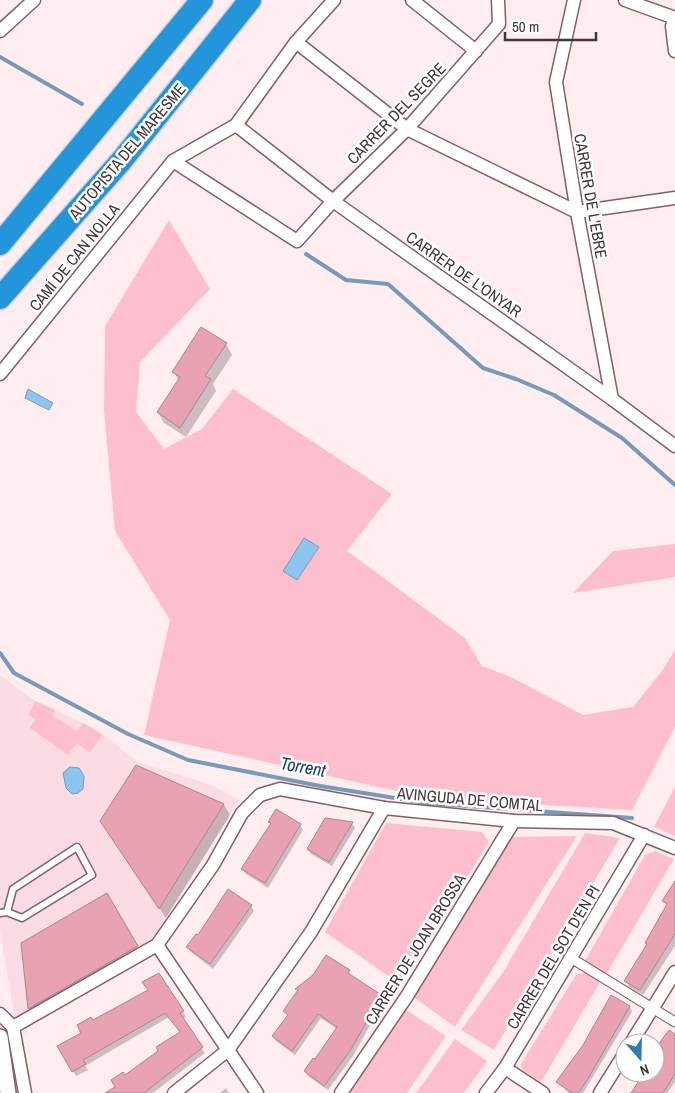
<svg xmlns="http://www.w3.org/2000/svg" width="675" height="1093" viewBox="0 0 675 1093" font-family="'Archivo Narrow',sans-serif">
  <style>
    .built { fill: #fbdce2 }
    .green { fill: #fdbfcd }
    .water { fill: #8dc5f1; stroke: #779ab9 }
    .shadow { fill: #0003 }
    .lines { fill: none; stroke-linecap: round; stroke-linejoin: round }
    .stream { stroke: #779ab9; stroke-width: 4 }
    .building { fill: #e9a2b2; stroke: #ac858e }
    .service-casing { stroke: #835f67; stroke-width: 9 }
    .pedestrian-casing { stroke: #835f67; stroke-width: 11 }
    .minor-casing { stroke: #835f67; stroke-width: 15 }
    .tertiary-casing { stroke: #835f67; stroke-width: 18 }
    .motorway-casing { stroke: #d2cecf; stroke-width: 25 }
    .service { stroke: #fff; stroke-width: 6 }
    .pedestrian { stroke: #fff; stroke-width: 9 }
    .minor { stroke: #fff; stroke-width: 12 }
    .tertiary { stroke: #fff; stroke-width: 15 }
    .motorway { stroke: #2295db; stroke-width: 22 }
    .labels { text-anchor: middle; stroke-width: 5; stroke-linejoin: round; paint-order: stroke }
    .street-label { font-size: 16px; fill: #443437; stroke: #fff }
    .water-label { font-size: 18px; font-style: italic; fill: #0f3b58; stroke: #fff }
  </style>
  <rect width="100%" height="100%" fill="#ffedf0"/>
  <!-- built -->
  <path class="built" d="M0 675 32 699 98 730 136 761 211 785 239 800 151 942 15 1020 0 931Z"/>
  <!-- green -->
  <g class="green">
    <path d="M169 220 210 289 140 362 136 412 164 449 202 429 233 389 392 494 347 551 465 638 482 666 513 678 583 715 633 707 662 671 675 650V727L632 810 428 798 144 735 170 620 115 531 104 411 105 326Z"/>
    <path d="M675 544V577L573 593 613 551Z"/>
    <path d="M35 701 55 710 53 716 77 731 83 723 102 735 90 753 77 743 68 755 30 728 35 720 29 714Z"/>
    <path d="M675 787V836L654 827Z"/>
    <path d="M386 823 482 832 489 842 400 984 325 932Z"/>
    <path d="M585 833 620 838 494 1050 461 1030 502 974Z"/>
    <path d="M577 836 455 1027 412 996 512 837Z"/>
    <path d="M655 851 674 859 606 975 585 961 645 855Z"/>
    <path d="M585 972 601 981 541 1082 522 1069 521 1064 576 975Z"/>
    <path d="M406 1010 446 1036 407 1093H349Z"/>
    <path d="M455 1039 487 1061 464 1093H416Z"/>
  </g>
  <!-- water -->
  <g class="water">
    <path d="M28 389 53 403 49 410 25 398Z"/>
    <path d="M304 538 319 547 297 580 283 571Z"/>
    <path d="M70 767 79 768 84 776 83 789 78 793 72 794 66 788 63 773Z"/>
  </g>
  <!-- shadow -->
  <g class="shadow">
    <path d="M226 344 232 355 213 384 216 391 186 437 164 423 158 412 179 381 174 372Z"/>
    <path d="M137 766 224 805 230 815 166 918 108 832Z"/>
    <path d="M270 822 300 825 303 830 268 888 246 874 243 870 272 825Z"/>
    <path d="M352 823 355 828 332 866 311 854 308 849Z"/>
    <path d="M675 884V946L643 995 629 987 626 981 648 945 646 943 667 906 664 901Z"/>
    <path d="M106 895 143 957 35 1019 29 1009 23 943Z"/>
    <path d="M251 906 254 911 213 969 191 952 188 947 198 937Z"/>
    <path d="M349 971 351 976 385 999 388 1004 369 1027 353 1056 328 1090 308 1076 305 1071 316 1061 337 1029 321 1018 295 1055 276 1041 273 1036 288 1017 285 1012 298 992 297 989Z"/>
    <path d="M159 974 186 1017 182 1019 205 1053 153 1093H106L181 1033 169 1017 85 1066 88 1070 76 1076 59 1046 83 1033 93 1022 149 991Z"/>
    <path d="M611 997 630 1007 632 1012 583 1093H569L558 1082 584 1046Z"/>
    <path d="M675 1035V1082L667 1093H632L649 1073H655V1064L663 1051 660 1045Z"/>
    <path d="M226 1088 229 1093H220Z"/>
  </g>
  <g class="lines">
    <!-- stream -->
    <g class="stream">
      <path d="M0 57 82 104"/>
      <path d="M306 254 346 280 388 284 483 368 516 379 554 395 622 438 675 485"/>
      <path d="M0 653 14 673 128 734 188 760 320 786 426 803 632 818"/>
    </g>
  </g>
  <!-- building -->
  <g class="building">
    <path d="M201 327 227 343 205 376 211 379 180 428 157 412 180 377 172 372Z"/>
    <path d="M136 765 224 804 159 909 100 821Z"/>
    <path d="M276 809 301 824 265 883 241 869 271 823 268 822Z"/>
    <path d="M325 818 353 822 329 862 307 849Z"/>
    <path d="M675 881V934L640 990 624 981 647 944 645 943 667 904 662 901Z"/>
    <path d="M228 889 252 905 210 964 186 947 196 934 198 935Z"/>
    <path d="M107 893 138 946 28 1009 21 943Z"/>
    <path d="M326 955 350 970 348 973 386 998 367 1021 350 1051 324 1086 304 1071 313 1058 315 1059 337 1027 318 1014 292 1051 272 1036 288 1015 283 1011 298 990 295 989 313 975Z"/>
    <path d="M159 973 184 1011 180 1013 203 1047 144 1093H105L115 1087 111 1080 123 1072 125 1075 158 1051 156 1047 180 1032 165 1013 83 1060 86 1064 72 1072 57 1046 81 1033 77 1025 91 1017 93 1020 148 990 142 982Z"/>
    <path d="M611 995 630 1006 586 1082 578 1093H572L556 1082 583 1045Z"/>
    <path d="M669 1030 675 1034V1074L663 1093H631L644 1073H655V1061L663 1048 658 1045Z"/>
  </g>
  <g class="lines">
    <!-- service casing -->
    <g class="service-casing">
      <path id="service" d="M0 913 7 912 22 918 92 875 77 847 13 889 7 912"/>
    </g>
    <!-- pedestrian casing -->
    <g class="pedestrian-casing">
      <path id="pedestrian" d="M571 958 675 1022"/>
    </g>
    <!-- minor casing -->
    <g class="minor-casing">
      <g id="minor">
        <path d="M412 0 476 51"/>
        <path d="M574 0 556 82 577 212 612 399"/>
        <path d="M625 0 675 18"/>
        <path d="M675 18 672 26 675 51"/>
        <path d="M0 31 34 0"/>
        <path d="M296 42 407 129 577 212 675 198"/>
        <path d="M236 125 333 201 612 399 675 446"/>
        <path d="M173 161 297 241 333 201 407 129 499 24 498 0"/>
        <path d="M0 374 173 161 236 125 296 42 334 0"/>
        <path d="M157 945 257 1093"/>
        <path d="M0 1014 13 1027 25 1093"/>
        <path d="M13 1027 157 945 213 865 242 813 260 795 280 789 384 808 514 821 613 823 675 848"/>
        <path d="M631 1043 675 972"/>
        <path d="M505 1068 543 1093"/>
        <path d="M174 1093 228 1050 311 932 384 808"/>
        <path d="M341 1093 407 996 514 821"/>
        <path d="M486 1093 505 1068 644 835"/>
        <path d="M600 1093 625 1053"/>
      </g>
    </g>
    <!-- tertiary casing -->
    <g class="tertiary-casing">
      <path id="tertiary" d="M0 1037 8 1093"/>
    </g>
    <!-- motorway casing -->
    <g class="motorway-casing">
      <g id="motorway">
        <path d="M0 244 202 0"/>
        <path d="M0 298 122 160 250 0"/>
      </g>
    </g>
    <!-- service -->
    <use href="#service" class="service"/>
    <!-- pedestrian -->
    <use href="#pedestrian" class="pedestrian"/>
    <!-- minor -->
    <use href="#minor" class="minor"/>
    <!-- tertiary -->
    <use href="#tertiary" class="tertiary"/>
    <!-- motorway -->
    <use href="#motorway" class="motorway"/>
  </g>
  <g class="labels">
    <!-- street labels -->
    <g class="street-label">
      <text transform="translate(396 113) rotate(-46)" y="6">CARRER DEL SEGRE</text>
      <text transform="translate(127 151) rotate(-50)" y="6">AUTOPISTA DEL MARESME</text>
      <text transform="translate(591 196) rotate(80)" y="6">CARRER DE L'EBRE</text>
      <text transform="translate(74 257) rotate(-51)" y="6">CAMÍ DE CAN NOLLA</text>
      <text transform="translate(464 274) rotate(35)" y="6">CARRER DE L'ONYAR</text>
      <text transform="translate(470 799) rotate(5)" y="6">AVINGUDA DE COMTAL</text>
      <text transform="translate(415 949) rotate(-58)" y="6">CARRER DE JOAN BROSSA</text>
      <text transform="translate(553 957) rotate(-59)" y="6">CARRER DEL SOT D'EN PI</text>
    </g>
    <!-- water labels -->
    <g class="water-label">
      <text transform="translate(303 767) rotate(10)" y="6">Torrent</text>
    </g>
  </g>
  <!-- north arrow -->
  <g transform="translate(640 1058) rotate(160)"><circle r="24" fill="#ffffff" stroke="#b4aeaf"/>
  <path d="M0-4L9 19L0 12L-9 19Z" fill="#317caf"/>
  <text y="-8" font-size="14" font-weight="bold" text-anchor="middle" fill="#443437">N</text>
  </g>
  <!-- scale -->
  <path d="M505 32v8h91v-8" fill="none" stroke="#443437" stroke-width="2.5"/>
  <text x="512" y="32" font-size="15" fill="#443437" stroke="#ffffff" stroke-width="4" paint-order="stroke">50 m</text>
</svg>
